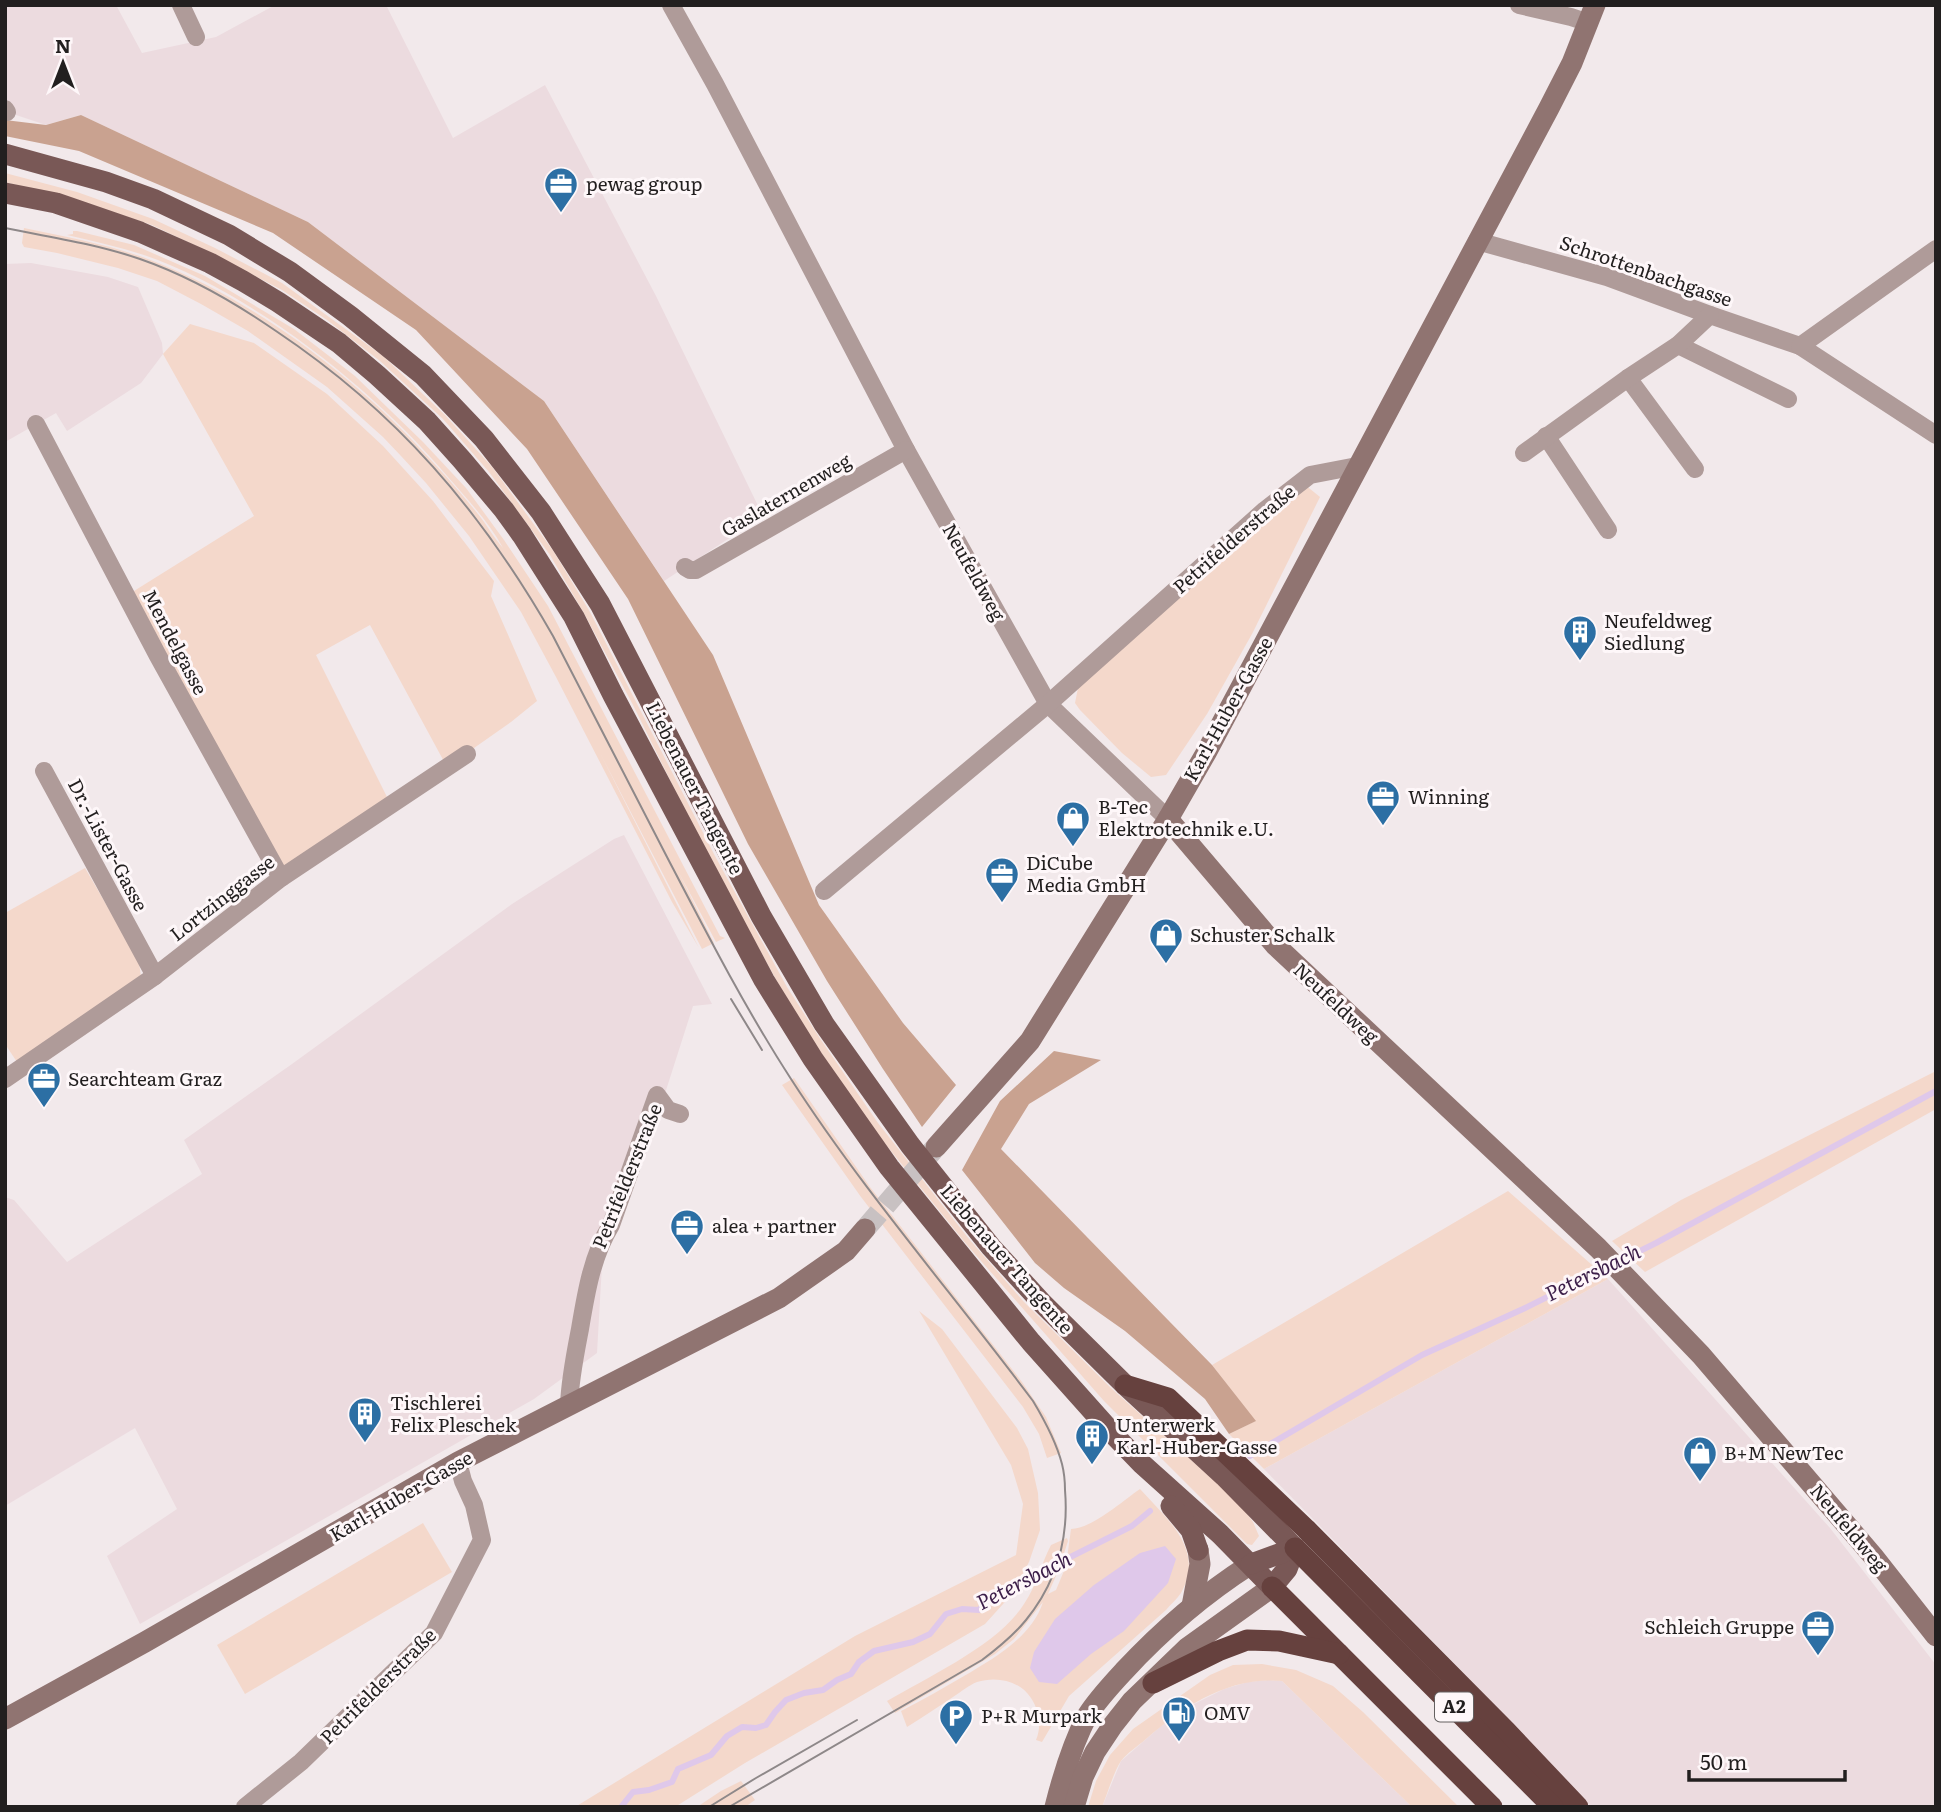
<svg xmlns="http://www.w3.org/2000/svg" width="1941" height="1812" viewBox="0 0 1941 1812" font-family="Literata,serif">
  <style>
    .built { fill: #ecdbdf }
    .green { fill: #f4d8cb }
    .forest { fill: #c9a290 }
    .water { fill: #dfc8ea }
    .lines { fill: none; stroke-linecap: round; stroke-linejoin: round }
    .stream { stroke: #dfc8ea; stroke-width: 6 }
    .secondary-tunnel { stroke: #c8c1c2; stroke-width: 21; stroke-dasharray: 21 10; stroke-linecap: butt }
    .street { stroke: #af9b99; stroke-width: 18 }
    .secondary { stroke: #907471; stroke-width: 21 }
    .primary { stroke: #795856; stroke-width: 21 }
    .highway { stroke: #66413e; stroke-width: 21 }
    .tram { stroke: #8e8889; stroke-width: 2 }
    .labels { text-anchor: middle; stroke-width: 6; stroke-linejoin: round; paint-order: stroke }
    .shield { fill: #fef7f9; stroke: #646060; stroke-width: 2 }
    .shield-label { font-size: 18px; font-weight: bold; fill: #221f1f }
    .poi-label { font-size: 19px; fill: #221f1f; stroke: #fef7f9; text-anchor: start }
    .street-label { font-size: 19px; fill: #221f1f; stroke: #fef7f9 }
    .water-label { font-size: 21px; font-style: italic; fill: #3c1e49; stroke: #fef7f9 }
  </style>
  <rect width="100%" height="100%" fill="#f2e9eb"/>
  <!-- built -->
  <g class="built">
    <path d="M5 5H116L142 53 216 37 275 5H386L453 138 545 85 656 296 763 516 664 581 544 401 308 222 81 115 46 125 7 112Z"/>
    <path d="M31 263 108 277 138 287 162 343 163 354 141 383 67 431 56 413 5 442V264Z"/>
    <path d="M624 835 712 1004 693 1006 644 1159 602 1265 597 1353 534 1399 140 1624 107 1556 177 1509 135 1428 5 1506V1197L14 1200 67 1262 202 1174 184 1140 292 1064 512 904 614 839Z"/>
    <path d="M1608 1279 1830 1528 1936 1665V1807H1591L1503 1713 1264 1469Z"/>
    <path d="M1268 1680 1282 1681 1412 1807H1102L1121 1761 1161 1726 1188 1707 1224 1689 1248 1682Z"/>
  </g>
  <!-- green -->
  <g class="green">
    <path d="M5 173 77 192 153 219 215 248 282 283 383 356 445 415 493 468 554 552 590 612 715 856 787 987 821 1040 878 1123 969 1239 1024 1302 1111 1388 1240 1504 1253 1522 1259 1536 1252 1545 1247 1544 1104 1401 967 1245 874 1130 817 1047 782 990 711 863 633 705 586 617 550 555 489 472 443 419 380 361 327 320 282 290 213 254 152 225 78 201 5 182Z"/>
    <path d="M24 228C67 237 112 245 153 261 249 298 343 368 414 442 436 465 458 489 478 514 487 525 494 538 503 548 489 522 467 499 448 477 374 389 253 293 144 255 119 247 93 241 67 235L73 234V231H77L134 245 205 276 294 329 355 376 423 442 466 488 504 540 548 606 720 936 725 938 716 942 678 871 714 943 702 949 600 753 699 948 672 902 556 677 521 612 469 536 426 483 401 456 383 437 327 387 248 331 201 304 157 281 118 268 57 253 24 247 22 243Z"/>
    <path d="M190 324 254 343 327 394 383 446 433 501 494 581 491 596 537 701 511 722 447 767 370 625 316 655 391 805 281 878 126 596 254 516 163 354Z"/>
    <path d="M1304 484 1320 497 1252 634 1207 714 1166 775 1151 777 1122 753 1080 710 1075 703 1078 688Z"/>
    <path d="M85 868 139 961 141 978 17 1062 5 1044V913Z"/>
    <path d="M1936 1071V1109L1645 1272 1612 1241 1681 1200Z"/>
    <path d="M794 1078 870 1187 1022 1382 1046 1417 1061 1453 1047 1458 1039 1434 1023 1407 861 1197 782 1085Z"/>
    <path d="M1508 1191 1608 1279 1264 1469 1229 1434 1255 1421 1212 1365Z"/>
    <path d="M919 1311 942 1329 1017 1428 1028 1449 1038 1493 1040 1530 1029 1562 1013 1593 985 1624 745 1763 675 1807H575L855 1636 1016 1555 1023 1504 1011 1465Z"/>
    <path d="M1140 1489C1166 1518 1206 1550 1181 1593 1177 1599 1170 1605 1166 1610L1069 1696 1042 1742 1036 1740C1042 1726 1039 1710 1031 1698 1019 1680 996 1676 977 1682 969 1685 961 1692 953 1697 938 1707 923 1717 907 1727L901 1711C923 1700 943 1688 964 1676 993 1659 1032 1637 1043 1602L1014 1639 995 1654 895 1713 887 1701C929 1676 998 1645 1024 1604 1037 1585 1041 1564 1051 1545L1067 1538 1068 1541 1059 1569 1048 1594 1056 1590 1066 1566 1071 1529C1093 1528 1121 1502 1140 1489Z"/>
    <path d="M423 1523 452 1572 245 1694 217 1645Z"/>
    <path d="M1262 1664 1296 1670 1333 1686 1363 1712 1459 1807H1412L1282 1681C1229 1676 1184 1706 1146 1739 1138 1746 1127 1753 1121 1761 1114 1771 1107 1795 1102 1807H1088L1096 1781 1110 1755 1133 1729 1210 1675 1233 1665Z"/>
    <path d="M741 1781 755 1800 745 1807H697L721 1791Z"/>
  </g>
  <!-- forest -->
  <g class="forest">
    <path d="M81 115 308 222 544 401 713 655 819 905 903 1023 956 1085 922 1127 883 1069 827 981 748 844 628 599 527 449 416 330 273 233 79 151 5 136V120L46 125Z"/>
    <path d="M1054 1051 1101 1060 1029 1104 1001 1149 1212 1365 1256 1421 1229 1434 1205 1399 1125 1331 1064 1288 1035 1263 962 1170 1000 1101Z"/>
  </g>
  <!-- water -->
  <path class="water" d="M1165 1546 1176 1559 1168 1583 1124 1631 1091 1654 1057 1684 1039 1682 1030 1668 1034 1652 1055 1619 1094 1585 1140 1553Z"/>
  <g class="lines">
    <!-- stream -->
    <g class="stream">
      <path d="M1250 1456 1422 1355 1523 1309 1656 1243 1936 1091"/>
      <path d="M621 1807 633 1792 649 1790 672 1782 678 1769 711 1755 727 1736 742 1727 756 1728 766 1725 775 1712 786 1700 804 1693 823 1690 837 1680 851 1674 859 1662 874 1651 913 1642 930 1634 946 1614 962 1609 979 1610 989 1599 999 1593 1132 1526 1150 1511"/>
    </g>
    <!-- secondary-tunnel -->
    <path class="secondary-tunnel" d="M865 1229 935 1148"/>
    <!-- street -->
    <g class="street">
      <path d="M181 5 196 37"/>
      <path d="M671 5 715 84 906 450 1048 704 1168 819"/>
      <path d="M1519 5 1571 17 1589 23"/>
      <path d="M5 109 7 112"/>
      <path d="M1477 241 1607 277 1710 315 1800 346 1936 435"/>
      <path d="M1678 345 1788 399"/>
      <path d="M1800 346 1936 249"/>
      <path d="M1628 378 1695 469"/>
      <path d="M36 424 158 656 281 878"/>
      <path d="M1546 436 1608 530"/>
      <path d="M1524 453 1628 378 1678 345 1710 315"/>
      <path d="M685 567 690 570H696L906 450"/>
      <path d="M44 771 155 976"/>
      <path d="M824 891 1048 704 1265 510 1310 475 1357 466"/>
      <path d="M5 1079 155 976 281 878 467 754"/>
      <path d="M569 1405C570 1379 575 1355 580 1329 586 1293 592 1256 611 1225L657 1095 668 1110 680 1114"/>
      <path d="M245 1807 301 1762 434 1633 482 1540 474 1505 463 1481 458 1462"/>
    </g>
    <!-- secondary -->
    <g class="secondary">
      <path d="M1168 819 1275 945 1598 1248 1701 1355 1873 1556 1936 1636"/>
      <path d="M936 1147 1030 1041 1168 819 1206 753 1549 108 1572 63 1595 5"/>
      <path d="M1192 1606 1200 1564 1198 1550"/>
      <path d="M5 1719 145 1642 458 1462 779 1298 846 1251 865 1229"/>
      <path d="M1055 1807C1063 1775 1072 1745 1087 1716 1097 1700 1111 1685 1124 1671 1162 1630 1204 1594 1251 1564"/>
      <path d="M1074 1807 1083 1777 1095 1752 1113 1725 1132 1701 1187 1648 1272 1587"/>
    </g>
    <!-- primary -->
    <g class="primary">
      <path d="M5 154 106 182 153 199 229 235 290 272 350 316 423 375 484 439 541 512 600 604 761 916 824 1024 910 1145 991 1247 1043 1304 1125 1385 1224 1476 1295 1548"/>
      <path d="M5 193 56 203 140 232 210 263 243 281 278 302 339 343 377 375 427 421 462 460 504 510 522 535 574 617 613 695 764 980 813 1059 889 1167 1031 1342 1114 1435 1142 1464 1220 1534 1272 1587 1287 1569 1295 1548"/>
      <path d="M1171 1506 1191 1530 1198 1550"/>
      <path d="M1251 1564 1295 1548"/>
    </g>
    <!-- highway -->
    <g class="highway">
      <path d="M1125 1385 1168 1398 1306 1529 1506 1731 1578 1807"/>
      <path d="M1295 1548 1553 1807"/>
      <path d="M1272 1587 1492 1807"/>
      <path d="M1153 1683 1218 1651 1247 1640 1279 1641 1339 1654"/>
    </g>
    <!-- tram -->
    <g class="tram">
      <path d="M5 228C50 237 96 244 140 259 189 276 234 302 276 331 397 412 481 510 553 636 591 710 629 783 667 857 706 932 745 1008 791 1079 864 1192 953 1294 1033 1401 1045 1421 1056 1441 1062 1464 1064 1472 1065 1482 1065 1490 1069 1538 1056 1583 1026 1620 1013 1636 998 1648 982 1660L729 1807"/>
      <path d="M731 999 762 1050"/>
      <path d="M709 1807 756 1778 857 1720"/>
    </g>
  </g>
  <!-- icons -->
  <defs>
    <g id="office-pin" transform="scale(1.75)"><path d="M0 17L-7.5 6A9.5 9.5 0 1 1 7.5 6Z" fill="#2c6fa4" stroke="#fef7f9"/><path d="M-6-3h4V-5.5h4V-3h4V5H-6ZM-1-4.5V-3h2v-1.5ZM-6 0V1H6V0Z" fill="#fff"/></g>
    <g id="building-pin" transform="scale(1.75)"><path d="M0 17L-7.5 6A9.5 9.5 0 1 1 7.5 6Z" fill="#2c6fa4" stroke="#fef7f9"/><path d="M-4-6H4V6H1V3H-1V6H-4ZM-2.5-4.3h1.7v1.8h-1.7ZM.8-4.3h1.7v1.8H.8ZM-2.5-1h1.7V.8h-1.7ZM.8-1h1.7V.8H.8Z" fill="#fff"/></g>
    <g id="shop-pin" transform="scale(1.75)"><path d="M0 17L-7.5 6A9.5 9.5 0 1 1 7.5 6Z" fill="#2c6fa4" stroke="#fef7f9"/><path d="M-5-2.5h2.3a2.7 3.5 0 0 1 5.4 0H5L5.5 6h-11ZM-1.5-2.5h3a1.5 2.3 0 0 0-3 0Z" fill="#fff"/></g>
    <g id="fuel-pin" transform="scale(1.75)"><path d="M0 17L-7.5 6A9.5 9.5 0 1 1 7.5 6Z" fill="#2c6fa4" stroke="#fef7f9"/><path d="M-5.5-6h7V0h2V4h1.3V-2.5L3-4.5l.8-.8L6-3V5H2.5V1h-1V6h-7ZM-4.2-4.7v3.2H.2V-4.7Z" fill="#fff"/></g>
    <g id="parking-pin" transform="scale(1.75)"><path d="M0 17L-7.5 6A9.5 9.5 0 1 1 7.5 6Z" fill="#2c6fa4" stroke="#fef7f9"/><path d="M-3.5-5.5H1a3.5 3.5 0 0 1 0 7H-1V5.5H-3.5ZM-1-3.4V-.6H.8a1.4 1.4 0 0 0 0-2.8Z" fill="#fff"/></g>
  </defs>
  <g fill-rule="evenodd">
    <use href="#office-pin" x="561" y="184"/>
    <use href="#building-pin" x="1580" y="632"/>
    <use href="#office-pin" x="1383" y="797"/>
    <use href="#shop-pin" x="1073" y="818"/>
    <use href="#office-pin" x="1002" y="874"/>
    <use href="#shop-pin" x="1166" y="935"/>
    <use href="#office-pin" x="44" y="1079"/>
    <use href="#office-pin" x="687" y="1226"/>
    <use href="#building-pin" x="365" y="1414"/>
    <use href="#building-pin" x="1092" y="1436"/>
    <use href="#shop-pin" x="1700" y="1453"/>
    <use href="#office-pin" x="1818" y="1627"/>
    <use href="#fuel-pin" x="1179" y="1713"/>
    <use href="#parking-pin" x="956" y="1716"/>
  </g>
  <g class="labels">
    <!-- shield labels -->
    <rect class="shield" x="1435" y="1692.5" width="38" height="29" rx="5"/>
    <g class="shield-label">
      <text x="1454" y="1713">A2</text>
    </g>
    <!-- poi labels -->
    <g class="poi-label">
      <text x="586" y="191">pewag group</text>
      <text x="1604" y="628">Neufeldweg<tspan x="1604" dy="22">Siedlung</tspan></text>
      <text x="1408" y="804">Winning</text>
      <text x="1098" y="814">B-Tec<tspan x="1098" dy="22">Elektrotechnik e.U.</tspan></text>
      <text x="1026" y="870">DiCube<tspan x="1026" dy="22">Media GmbH</tspan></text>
      <text x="1190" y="942">Schuster Schalk</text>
      <text x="68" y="1086">Searchteam Graz</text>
      <text x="712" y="1233">alea + partner</text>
      <text x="390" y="1410">Tischlerei<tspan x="390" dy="22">Felix Pleschek</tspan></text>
      <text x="1116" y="1432">Unterwerk<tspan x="1116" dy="22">Karl-Huber-Gasse</tspan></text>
      <text x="1724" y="1460">B+M NewTec</text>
      <text x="1794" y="1634" text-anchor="end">Schleich Gruppe</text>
      <text x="1204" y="1720">OMV</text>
      <text x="981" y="1723">P+R Murpark</text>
    </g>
    <!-- street labels -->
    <g class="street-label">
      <text transform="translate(1646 271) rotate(19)" y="7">Schrottenbachgasse</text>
      <text transform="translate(786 495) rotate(-30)" y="7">Gaslaternenweg</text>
      <text transform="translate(1234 539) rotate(-41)" y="7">Petrifelderstraße</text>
      <text transform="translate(974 572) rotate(61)" y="7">Neufeldweg</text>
      <text transform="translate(175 642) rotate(62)" y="7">Mendelgasse</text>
      <text transform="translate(1228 709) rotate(-61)" y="7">Karl-Huber-Gasse</text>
      <text transform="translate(695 788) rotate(63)" y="7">Liebenauer Tangente</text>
      <text transform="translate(108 845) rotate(62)" y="7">Dr.-Lister-Gasse</text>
      <text transform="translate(222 898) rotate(-38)" y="7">Lortzinggasse</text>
      <text transform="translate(1336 1003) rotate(43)" y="7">Neufeldweg</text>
      <text transform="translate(627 1176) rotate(-68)" y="7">Petrifelderstraße</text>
      <text transform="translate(1007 1259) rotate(49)" y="7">Liebenauer Tangente</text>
      <text transform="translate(401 1496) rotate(-30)" y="7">Karl-Huber-Gasse</text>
      <text transform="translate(1849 1528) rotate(50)" y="7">Neufeldweg</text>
      <text transform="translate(378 1686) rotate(-45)" y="7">Petrifelderstraße</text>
    </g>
    <!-- water labels -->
    <g class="water-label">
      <text transform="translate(1593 1273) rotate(-26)" y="7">Petersbach</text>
      <text transform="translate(1024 1581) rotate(-27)" y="7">Petersbach</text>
    </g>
  </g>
  <!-- border -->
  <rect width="1941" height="1812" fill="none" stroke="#221f1f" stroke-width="14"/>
  <!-- north arrow -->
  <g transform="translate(63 63)" stroke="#fef7f9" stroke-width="5" paint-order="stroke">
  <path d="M0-5L12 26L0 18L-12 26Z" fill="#221f1f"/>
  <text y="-10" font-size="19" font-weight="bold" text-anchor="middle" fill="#221f1f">N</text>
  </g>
  <!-- scale -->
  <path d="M1689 1770v10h156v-10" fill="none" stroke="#221f1f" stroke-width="3.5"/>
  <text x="1700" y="1770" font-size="21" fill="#221f1f" stroke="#fef7f9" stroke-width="5" paint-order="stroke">50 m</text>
</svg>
